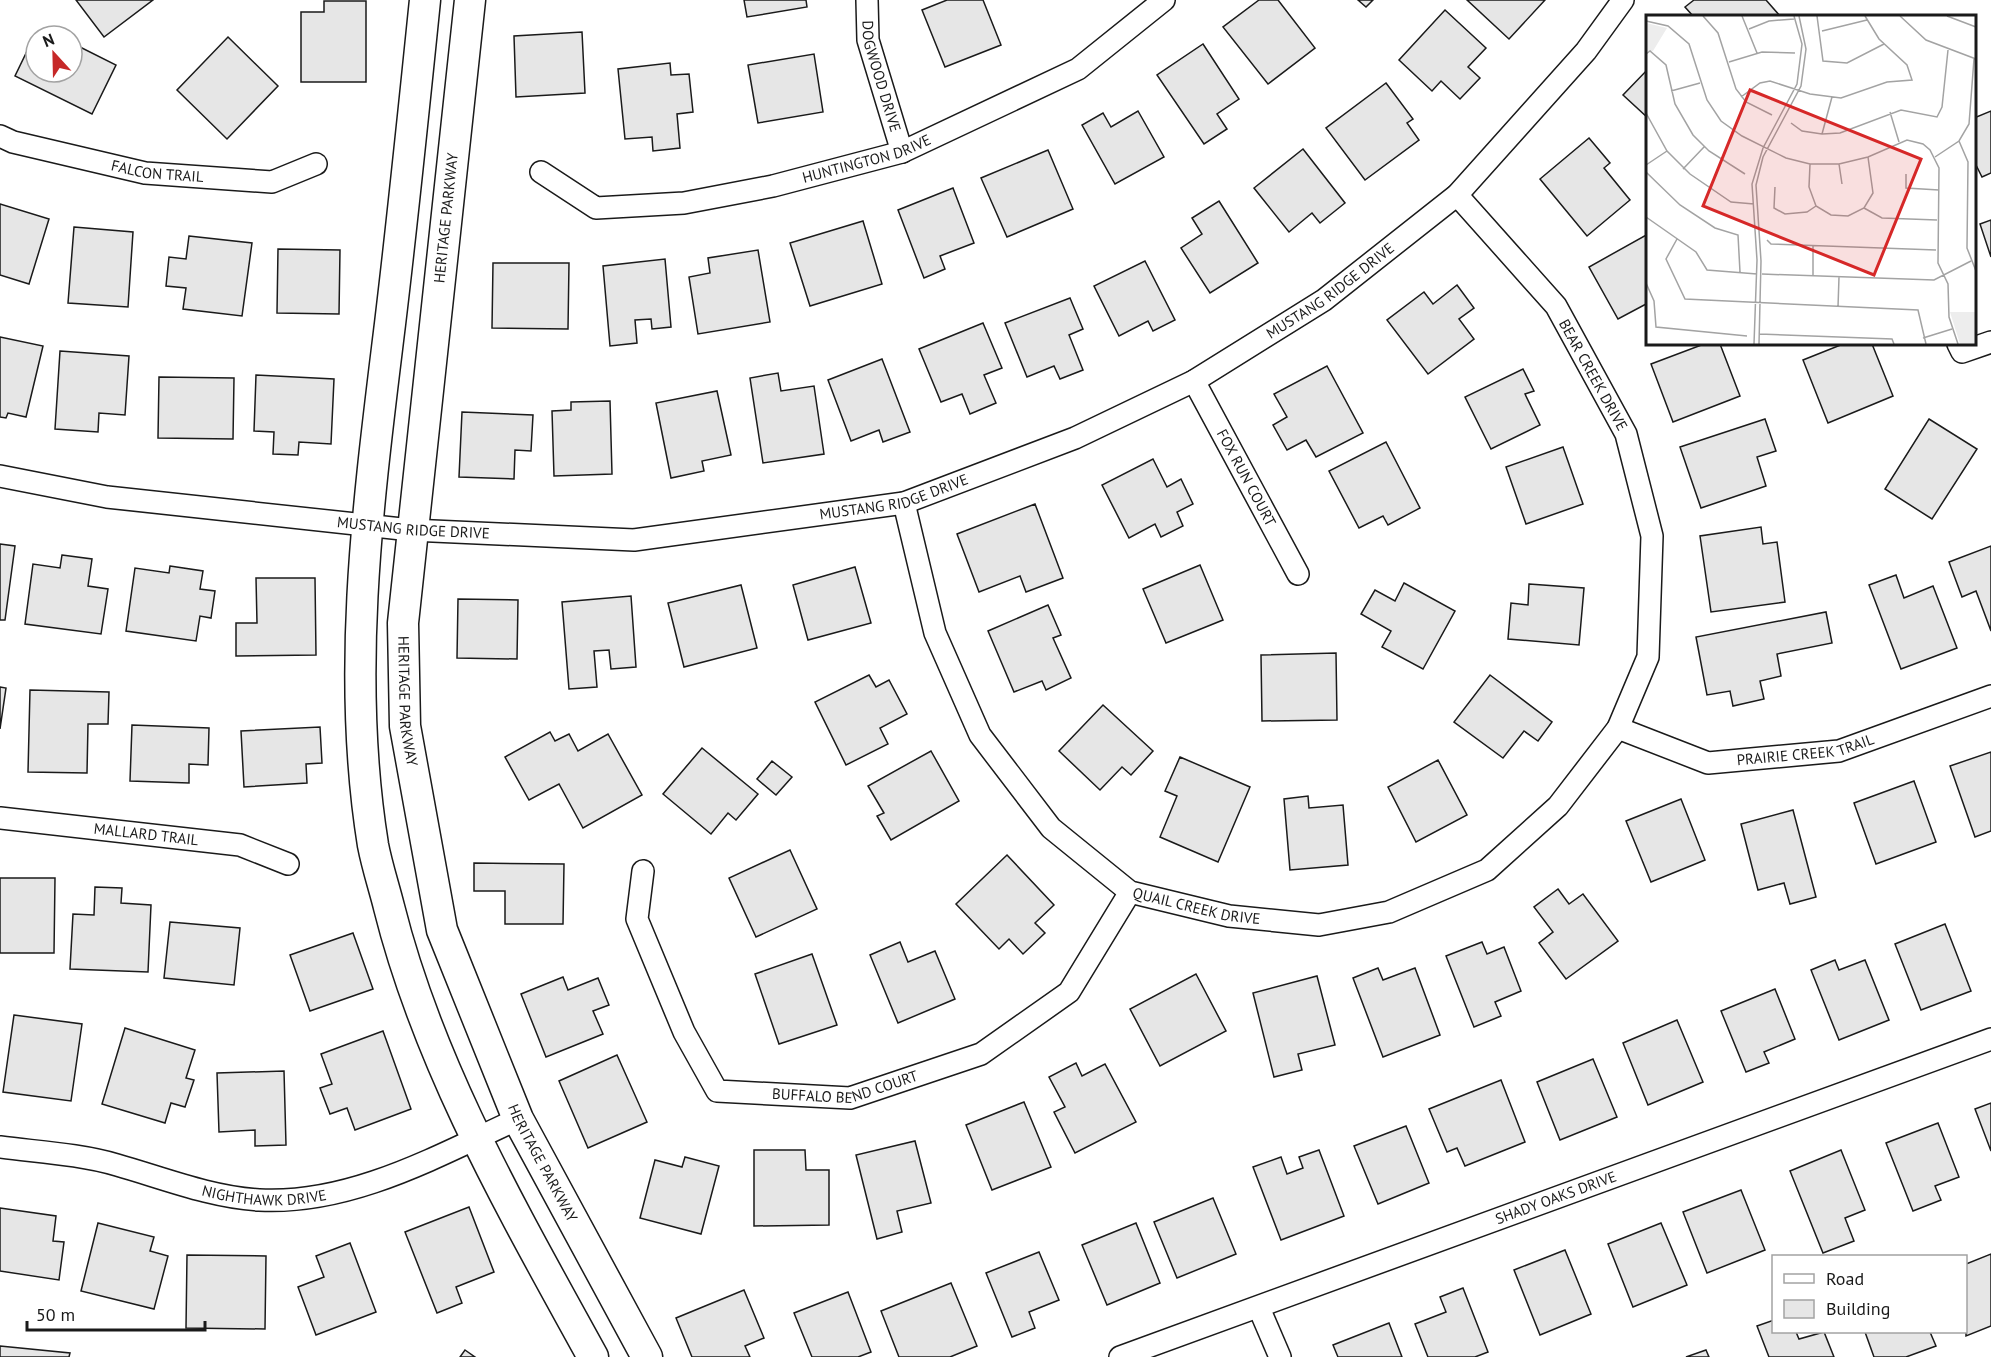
<svg xmlns="http://www.w3.org/2000/svg" width="1991" height="1357" viewBox="0 0 1991 1357" font-family="'PT Sans',sans-serif">
  <style>
    .building { fill: #e6e6e6; stroke: #1a1a1a; stroke-width: 1.5 }
    .lines { fill: none; stroke-linecap: round; stroke-linejoin: round }
    .street-casing { stroke: #1a1a1a; stroke-width: 24 }
    .secondary-casing { stroke: #1a1a1a; stroke-width: 33 }
    .street { stroke: #fff; stroke-width: 21 }
    .secondary { stroke: #fff; stroke-width: 30 }
    .labels { text-anchor: middle; stroke-width: 4.5; stroke-linejoin: round; paint-order: stroke }
    .street-label { font-size: 15px; fill: #1a1a1a; stroke: #fff }
    .inset-road { fill: none; stroke: #a3a3a3; stroke-width: 1.5 }
    .view { fill: #d62828; fill-opacity: 0.15; stroke: #d62828; stroke-width: 3 }
    .inset-edge { fill: none; stroke: #1a1a1a; stroke-width: 3 }
  </style>
  <rect width="100%" height="100%" fill="#fff"/>
  <!-- building -->
  <g class="building">
    <path d="M76 0H153L104 37Z"/>
    <path d="M744 0H806L807 7 747 17Z"/>
    <path d="M947 0H983L1001 45 945 67 922 10Z"/>
    <path d="M1259 0H1278L1315 48 1268 84 1223 27Z"/>
    <path d="M1358 0H1373L1366 7Z"/>
    <path d="M1467 0H1545L1509 39Z"/>
    <path d="M1694 0H1766L1780 16H1693L1685 7Z"/>
    <path d="M324 1H366V82H301V12H324Z"/>
    <path d="M1445 10 1486 48 1468 67 1480 78 1460 99 1441 81 1432 91 1399 60Z"/>
    <path d="M582 32 585 93 516 97 514 36Z"/>
    <path d="M228 37 278 86 227 139 177 90Z"/>
    <path d="M72 43 116 65 92 114 15 76 30 45 36 48V72H72Z"/>
    <path d="M1203 44 1239 99 1217 114 1227 129 1204 144 1157 75Z"/>
    <path d="M814 54 823 112 758 123 748 65Z"/>
    <path d="M670 63 671 75 689 74 693 112 677 114 680 148 653 151 652 137 625 139 618 69Z"/>
    <path d="M1648 69V118L1623 95Z"/>
    <path d="M1386 83 1413 119 1407 123 1419 140 1365 180 1326 128Z"/>
    <path d="M1138 111 1164 157 1115 184 1082 125 1103 113 1111 127Z"/>
    <path d="M1991 111V173L1982 177 1974 161V118Z"/>
    <path d="M1589 138 1610 163 1604 168 1630 200 1587 236 1540 179Z"/>
    <path d="M1303 149 1345 203 1320 223 1312 213 1289 232 1254 188Z"/>
    <path d="M1048 150 1073 209 1007 237 981 178Z"/>
    <path d="M953 188 974 243 940 256 945 269 924 278 898 210Z"/>
    <path d="M1219 201 1258 263 1210 293 1181 248 1202 234 1192 218Z"/>
    <path d="M0 204 49 219 29 284 0 275Z"/>
    <path d="M1991 220V257L1980 224Z"/>
    <path d="M863 221 882 284 810 306 790 243Z"/>
    <path d="M74 227 133 232 128 307 68 303Z"/>
    <path d="M1648 234V303L1618 319 1589 267Z"/>
    <path d="M189 236 252 243 242 316 183 309 186 288 166 286 169 257 186 259Z"/>
    <path d="M278 249 340 250 339 314 277 313Z"/>
    <path d="M758 250 770 322 698 334 689 277 710 273 708 258Z"/>
    <path d="M665 259 671 327 652 329 651 319 635 320 637 343 610 346 603 266Z"/>
    <path d="M1145 261 1175 320 1153 331 1148 321 1119 336 1094 286Z"/>
    <path d="M493 263H569L568 329 492 328Z"/>
    <path d="M1457 285 1474 308 1459 319 1474 339 1428 374 1387 320 1424 292 1433 304Z"/>
    <path d="M1070 298 1083 329 1069 335 1083 370 1060 379 1054 366 1027 377 1005 323Z"/>
    <path d="M983 323 1002 368 984 375 996 403 970 414 962 394 941 402 919 349Z"/>
    <path d="M0 337 43 346 26 417 8 413 6 418 0 417Z"/>
    <path d="M1704 344H1720L1740 396 1673 422 1651 364Z"/>
    <path d="M1843 344H1872L1893 396 1828 423 1803 360Z"/>
    <path d="M60 351 129 356 125 415 99 413 98 432 55 429Z"/>
    <path d="M882 359 910 432 883 442 879 430 851 441 828 380Z"/>
    <path d="M1327 366 1363 433 1316 457 1306 440 1287 450 1273 425 1287 417 1274 394Z"/>
    <path d="M1523 369 1534 391 1525 394 1540 425 1491 449 1465 397Z"/>
    <path d="M778 373 781 391 814 386 824 454 763 463 750 378Z"/>
    <path d="M256 375 334 379 331 444 299 442 298 455 273 454 274 432 254 431Z"/>
    <path d="M159 377 234 378 233 439 158 438Z"/>
    <path d="M717 391 731 455 702 461 704 471 671 478 656 403Z"/>
    <path d="M610 401 612 474 554 476 552 411 571 410V402Z"/>
    <path d="M462 412 533 415 531 451 515 450 514 479 459 477Z"/>
    <path d="M1765 419 1776 451 1757 457 1766 486 1701 508 1680 447Z"/>
    <path d="M1929 419 1977 449 1932 519 1885 489Z"/>
    <path d="M1386 442 1420 508 1388 525 1383 516 1359 528 1329 471Z"/>
    <path d="M1563 447 1583 504 1526 524 1506 467Z"/>
    <path d="M1153 459 1167 487 1181 479 1193 504 1177 512 1183 526 1161 537 1155 524 1129 538 1102 485Z"/>
    <path d="M1035 504 1063 578 1026 592 1020 576 979 592 957 534Z"/>
    <path d="M1761 527 1763 544 1777 542 1785 602 1711 612 1700 536Z"/>
    <path d="M0 544 15 546 5 620H0Z"/>
    <path d="M1991 546V631L1976 591 1962 597 1949 562Z"/>
    <path d="M62 555 92 559 88 586 108 589 101 634 25 624 33 564 60 568Z"/>
    <path d="M1200 565 1223 620 1166 643 1143 589Z"/>
    <path d="M170 566 203 571 200 589 215 591 211 618 200 616 196 641 126 631 135 568 169 573Z"/>
    <path d="M855 567 871 623 808 640 793 585Z"/>
    <path d="M1896 575 1904 598 1933 586 1957 648 1901 669 1869 585Z"/>
    <path d="M256 578H315L316 655 236 656V623H257Z"/>
    <path d="M1404 583 1455 611 1423 669 1382 647 1391 631 1361 614 1375 590 1395 601Z"/>
    <path d="M1529 584 1584 588 1579 645 1508 639 1511 603 1528 605Z"/>
    <path d="M741 585 757 648 684 667 668 603Z"/>
    <path d="M631 596 636 667 611 669 609 650 594 651 597 687 569 689 562 602Z"/>
    <path d="M458 599 518 600 517 659 457 658Z"/>
    <path d="M1048 605 1061 635 1053 638 1071 678 1046 690 1042 681 1014 692 988 631Z"/>
    <path d="M1826 612 1832 643 1777 654 1781 676 1760 681 1764 699 1733 706 1730 691 1707 695 1696 637Z"/>
    <path d="M1336 653 1337 720 1262 721 1261 655Z"/>
    <path d="M869 675 876 687 889 680 907 714 880 728 888 744 846 765 815 702Z"/>
    <path d="M1490 675 1552 722 1538 741 1524 731 1503 758 1454 722Z"/>
    <path d="M0 687 6 688 0 729Z"/>
    <path d="M30 690 109 692 108 724H88L87 773 28 772Z"/>
    <path d="M1103 705 1153 751 1131 775 1122 767 1100 790 1059 751Z"/>
    <path d="M132 725 209 728 208 765 189 764V783L130 781Z"/>
    <path d="M320 727 322 763 306 764 307 783 244 787 241 731Z"/>
    <path d="M550 732 555 741 569 734 578 751 608 734 642 795 583 828 559 784 529 800 505 757Z"/>
    <path d="M702 748 758 794 736 820 728 813 711 834 663 794Z"/>
    <path d="M931 751 959 801 891 840 877 816 884 813 868 786Z"/>
    <path d="M1991 752V831L1975 837 1950 766Z"/>
    <path d="M1180 757 1250 787 1218 862 1160 837 1177 796 1165 791Z"/>
    <path d="M1438 760 1467 815 1416 842 1388 787Z"/>
    <path d="M772 761 792 777 776 795 757 779Z"/>
    <path d="M1914 781 1936 842 1876 864 1854 803Z"/>
    <path d="M1308 796 1309 808 1343 805 1348 865 1290 870 1284 799Z"/>
    <path d="M1681 799 1705 860 1651 882 1626 821Z"/>
    <path d="M1793 810 1816 897 1790 904 1784 883 1758 890 1741 824Z"/>
    <path d="M790 850 817 909 756 937 729 878Z"/>
    <path d="M1007 855 1054 905 1035 923 1045 933 1023 954 1009 939 999 949 956 904Z"/>
    <path d="M474 863 564 864 563 924H505V891H474Z"/>
    <path d="M0 878H55L54 953H0Z"/>
    <path d="M95 887 122 888 121 903 151 905 148 972 70 969 73 914 94 915Z"/>
    <path d="M1558 889 1569 904 1583 894 1618 941 1566 979 1539 943 1553 932 1534 907Z"/>
    <path d="M170 922 240 928 234 985 164 978Z"/>
    <path d="M1945 924 1971 991 1921 1010 1895 944Z"/>
    <path d="M353 933 373 989 310 1011 290 955Z"/>
    <path d="M900 942 908 962 935 951 955 999 898 1023 870 955Z"/>
    <path d="M1482 942 1487 954 1504 947 1521 991 1495 1002 1501 1016 1474 1027 1446 956Z"/>
    <path d="M812 954 837 1025 779 1044 755 974Z"/>
    <path d="M1835 960 1839 970 1865 960 1889 1020 1839 1040 1811 970Z"/>
    <path d="M1378 968 1383 980 1415 968 1440 1035 1383 1057 1353 978Z"/>
    <path d="M1196 974 1226 1031 1160 1066 1130 1009Z"/>
    <path d="M1317 976 1335 1045 1298 1054 1302 1070 1274 1077 1253 993Z"/>
    <path d="M563 977 568 990 598 978 609 1005 593 1011 603 1034 546 1057 521 994Z"/>
    <path d="M1775 989 1795 1039 1764 1052 1769 1063 1746 1072 1721 1011Z"/>
    <path d="M14 1015 82 1024 71 1101 3 1092Z"/>
    <path d="M1677 1020 1703 1082 1648 1105 1623 1043Z"/>
    <path d="M125 1028 195 1050 186 1078 194 1080 185 1107 171 1103 165 1123 102 1104Z"/>
    <path d="M383 1031 411 1109 355 1130 347 1108 330 1114 320 1088 332 1084 321 1054Z"/>
    <path d="M617 1055 647 1122 588 1148 559 1081Z"/>
    <path d="M1593 1059 1617 1117 1560 1140 1537 1082Z"/>
    <path d="M1076 1063 1082 1076 1105 1064 1136 1122 1075 1153 1054 1112 1065 1107 1049 1077Z"/>
    <path d="M284 1071 286 1145 255 1146V1130L219 1132 217 1073Z"/>
    <path d="M1501 1080 1525 1142 1465 1166 1457 1148 1447 1152 1429 1109Z"/>
    <path d="M1024 1102 1051 1167 992 1190 966 1125Z"/>
    <path d="M1991 1103V1151L1975 1109Z"/>
    <path d="M1938 1123 1959 1177 1935 1186 1941 1200 1913 1211 1886 1143Z"/>
    <path d="M1406 1126 1429 1183 1378 1204 1354 1146Z"/>
    <path d="M915 1141 931 1203 897 1211 902 1232 877 1239 856 1155Z"/>
    <path d="M754 1150H805L806 1170H829V1225L754 1226Z"/>
    <path d="M1319 1150 1344 1216 1281 1240 1253 1167 1281 1157 1287 1174 1303 1168 1299 1157Z"/>
    <path d="M1841 1150 1865 1210 1845 1218 1854 1241 1823 1253 1790 1171Z"/>
    <path d="M685 1157 719 1166 701 1234 640 1218 655 1160 682 1167Z"/>
    <path d="M1741 1190 1765 1250 1707 1273 1683 1212Z"/>
    <path d="M1213 1198 1236 1254 1177 1278 1154 1222Z"/>
    <path d="M469 1207 494 1272 456 1287 462 1303 437 1313 405 1232Z"/>
    <path d="M0 1208 56 1216 53 1241 64 1242 59 1280 0 1271Z"/>
    <path d="M98 1223 154 1237 150 1251 168 1256 154 1309 81 1291Z"/>
    <path d="M1136 1223 1160 1283 1107 1305 1082 1245Z"/>
    <path d="M1661 1223 1687 1285 1633 1307 1608 1244Z"/>
    <path d="M350 1243 376 1312 316 1335 298 1287 324 1277 316 1256Z"/>
    <path d="M1565 1250 1591 1314 1540 1335 1514 1270Z"/>
    <path d="M1039 1252 1059 1300 1029 1312 1035 1328 1012 1337 986 1273Z"/>
    <path d="M1991 1254V1326L1966 1336V1264Z"/>
    <path d="M187 1255 266 1256 265 1329 186 1328Z"/>
    <path d="M951 1283 977 1346 950 1357H899L881 1311Z"/>
    <path d="M1463 1288 1488 1352 1475 1357H1428L1415 1324 1446 1312 1440 1297Z"/>
    <path d="M744 1290 764 1338 745 1346 750 1357H692L676 1318Z"/>
    <path d="M848 1292 871 1352 858 1357H812L794 1313Z"/>
    <path d="M1774 1320V1332H1796L1799 1339 1824 1332 1834 1357H1769L1757 1326Z"/>
    <path d="M1389 1323 1402 1357H1338L1333 1345Z"/>
    <path d="M1865 1332H1930L1936 1346 1906 1357H1874Z"/>
    <path d="M0 1346 70 1353 69 1357H0Z"/>
    <path d="M465 1350 475 1357H460Z"/>
    <path d="M1706 1350 1709 1357H1686Z"/>
  </g>
  <g class="lines">
    <!-- street casing -->
    <g class="street-casing">
      <g id="street">
        <path id="s1" d="M867 0 868 40 902 152"/>
        <path id="s2" d="M0 136 13 142 145 173 272 182 316 164"/>
        <path id="s3" d="M541 172 596 208 684 203 773 186 902 152 1078 69 1164 0"/>
        <path d="M1958 344 1962 352 1991 342"/>
        <path id="s4" d="M1194 381 1298 574"/>
        <path id="s5" d="M0 476 107 497 411 530 634 540 904 503 1075 438 1194 381 1324 300 1457 195 1586 51 1623 0"/>
        <path id="s6" d="M904 503 935 633 980 735 1051 828 1130 892 1229 916 1319 925 1389 912 1487 870 1558 806 1618 728 1648 657 1652 536 1626 434 1556 306 1457 195"/>
        <path id="s7" d="M1618 728 1708 763 1839 751 1991 696"/>
        <path id="s8" d="M0 818 240 845 288 864"/>
        <path id="s9" d="M643 871 637 919 684 1032 717 1091 850 1098 981 1054 1069 992 1130 892"/>
        <path id="s10" d="M0 1147C38 1152 80 1154 117 1165 163 1178 210 1197 259 1200 351 1205 437 1156 518 1119"/>
        <path d="M1259 1308 1280 1357"/>
        <path id="s11" d="M1120 1357 1991 1039"/>
      </g>
    </g>
    <!-- secondary casing -->
    <g class="secondary-casing">
      <g id="secondary">
        <path d="M425 0C414 108 403 216 390 324 369 496 345 672 373 845 377 866 384 887 389 907 429 1067 514 1213 593 1357"/>
        <path id="s12" d="M470 0 403 623 405 726 442 930 518 1119 647 1357"/>
      </g>
    </g>
    <!-- street -->
    <use href="#street" class="street"/>
    <!-- secondary -->
    <use href="#secondary" class="secondary"/>
  </g>
  <g class="labels">
    <!-- street labels -->
    <g class="street-label">
      <text dy="5" stroke="none"><textPath href="#s1" startOffset="78">DOGWOOD DRIVE</textPath></text>
      <text dy="5" stroke="none"><textPath href="#s3" startOffset="342">HUNTINGTON DRIVE</textPath></text>
      <text dy="5" stroke="none"><textPath href="#s2" startOffset="162">FALCON TRAIL</textPath></text>
      <text transform="translate(446 218) rotate(-84)" y="5">HERITAGE PARKWAY</text>
      <text dy="5" stroke="none"><textPath href="#s5" startOffset="1389">MUSTANG RIDGE DRIVE</textPath></text>
      <text transform="translate(1593 375) rotate(61)" y="5">BEAR CREEK DRIVE</text>
      <text dy="5" stroke="none"><textPath href="#s4" startOffset="110">FOX RUN COURT</textPath></text>
      <text dy="5" stroke="none"><textPath href="#s5" startOffset="902">MUSTANG RIDGE DRIVE</textPath></text>
      <text dy="5" stroke="none"><textPath href="#s5" startOffset="417">MUSTANG RIDGE DRIVE</textPath></text>
      <text dy="5" stroke="none"><textPath href="#s12" startOffset="705">HERITAGE PARKWAY</textPath></text>
      <text dy="5" stroke="none"><textPath href="#s7" startOffset="195">PRAIRIE CREEK TRAIL</textPath></text>
      <text dy="5" stroke="none"><textPath href="#s8" startOffset="147">MALLARD TRAIL</textPath></text>
      <text dy="5" stroke="none"><textPath href="#s6" startOffset="532">QUAIL CREEK DRIVE</textPath></text>
      <text dy="5" stroke="none"><textPath href="#s9" startOffset="368">BUFFALO BEND COURT</textPath></text>
      <text dy="5" stroke="none"><textPath href="#s12" startOffset="1191">HERITAGE PARKWAY</textPath></text>
      <text dy="5" stroke="none"><textPath href="#s10" startOffset="270">NIGHTHAWK DRIVE</textPath></text>
      <text dy="5" stroke="none"><textPath href="#s11" startOffset="464">SHADY OAKS DRIVE</textPath></text>
    </g>
  </g>
  <!-- overview -->
  <g transform="translate(1646 15)">
    <rect width="330" height="330" fill="#fff"/>
    <path d="M0 8 21 13 7 36 0 37ZM304 297H330V329H314Z" fill="#ededed"/>
    <path class="inset-road" d="M57 1 72 18 90 74 100 87 126 100M96 1 111 38M171 1 177 46 201 48 238 29M254 1 280 25 330 44M301 1 330 12M0 6 22 11 43 29 61 85 75 106 96 121 140 143 164 149H193L222 142 261 125 277 129 284 135 293 153 292 248 302 269 303 302 312 329M103 14 123 6 148 4M176 16 221 5M0 39 4 36 20 50 29 89 47 120 63 136 99 159M83 47 116 37 149 38M25 76 54 68M95 82 114 68 124 66 164 79 195 83 241 67 266 65 261 50 233 24 219 1M244 97 253 127M0 98 21 136 44 159 85 187 108 189M145 108 156 116 176 119 194 118 255 95 291 102 296 92 302 35M176 119 186 82M313 126 322 147 321 233 330 256M289 142 313 126 323 109 328 44M164 149 163 172 170 191 185 200 202 201 218 193 227 178 222 142M193 149 196 169M0 150 21 136M37 154 58 132M0 157 34 190 69 213 92 220 94 257M260 159V173L293 175M129 172 128 193 139 199 161 197 170 191M218 193 236 203 291 205M0 202 50 237 61 255 111 259M31 224 20 244 39 284 272 295 280 329M121 225 125 229 290 235M167 231V260M116 259 288 265 325 246M0 268 8 286 10 312 101 321M192 292 193 262M113 319 246 324 248 329M277 323 306 314M108 329 111 245 106 169 117 133 151 69 156 29 148 1M113 329 115 246 110 170 117 142 155 71 160 34 153 1"/>
    <path class="view" d="M104 75 275 144 228 260 57 191Z"/>
    <rect width="330" height="330" class="inset-edge"/>
  </g>
  <!-- legend -->
  <rect x="1772" y="1255" width="195" height="78" fill="#ffffff" stroke="#a3a3a3" stroke-width="1.5"/>
  <rect x="1784" y="1274" width="30" height="9" fill="#ffffff" stroke="#a3a3a3" stroke-width="1.5"/>
  <text x="1826" y="1285" font-size="18" fill="#1a1a1a">Road</text>
  <rect x="1784" y="1300" width="30" height="18" fill="#e6e6e6" stroke="#a3a3a3" stroke-width="1.5"/>
  <text x="1826" y="1315" font-size="18" fill="#1a1a1a">Building</text>
  <!-- north arrow -->
  <g transform="translate(54 54) rotate(338)"><circle r="28" fill="#ffffff" stroke="#a3a3a3" stroke-width="1.5"/>
  <path d="M0-4.5L10 22L0 15L-10 22Z" fill="#c62828"/>
  <text y="-9" font-size="16" font-weight="bold" text-anchor="middle" fill="#1a1a1a">N</text>
  </g>
  <!-- scale -->
  <path d="M27 1321v9h178v-9" fill="none" stroke="#1a1a1a" stroke-width="3"/>
  <text x="36" y="1321" font-size="18" fill="#1a1a1a" stroke="#ffffff" stroke-width="4.5" paint-order="stroke">50 m</text>
</svg>
